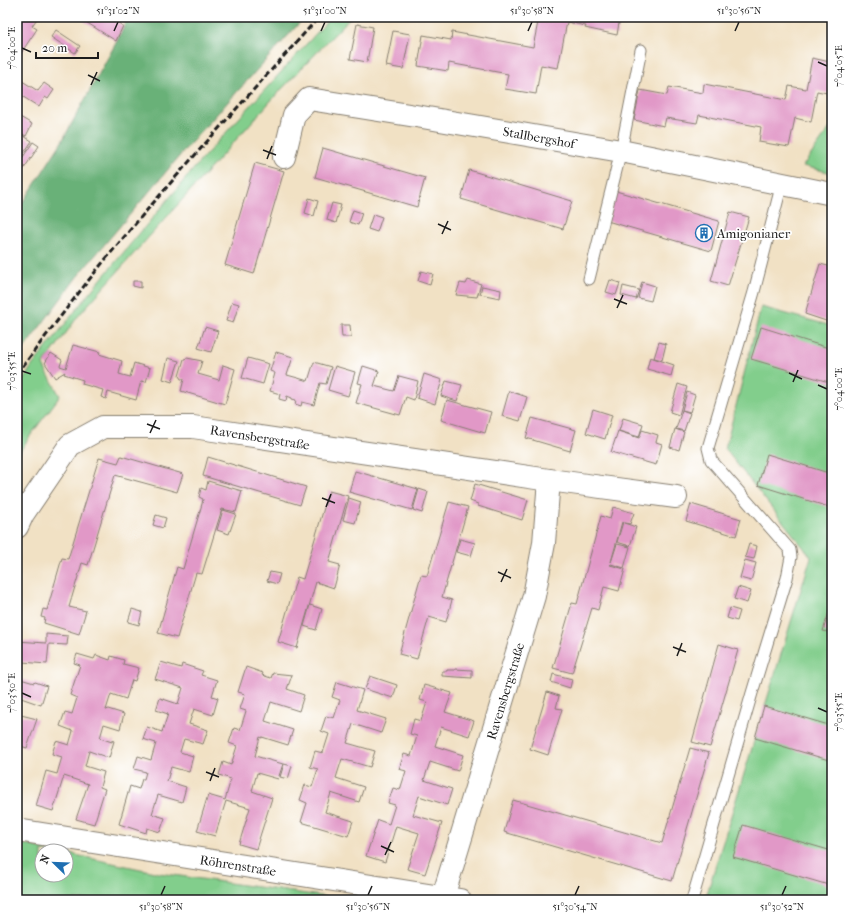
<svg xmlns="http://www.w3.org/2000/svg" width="849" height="917" viewBox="0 0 849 917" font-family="'IM FELL French Canon',serif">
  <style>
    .green { fill: #82ce8c; stroke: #4f7554 }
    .forest { fill: #69b178; stroke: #42664a }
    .building { fill: #e198c7 }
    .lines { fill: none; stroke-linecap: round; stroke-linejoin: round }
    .lane-casing { stroke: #867e70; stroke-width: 13 }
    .street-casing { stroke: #867e70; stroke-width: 24 }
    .lane { stroke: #fff; stroke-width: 11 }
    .street { stroke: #fff; stroke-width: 22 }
    .rail { stroke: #1c1c1c; stroke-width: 3; stroke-dasharray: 6 3; stroke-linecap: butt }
    .ticks { fill: none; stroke: #1c1c1c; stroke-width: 1.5 }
    .labels { text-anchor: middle; stroke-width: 3.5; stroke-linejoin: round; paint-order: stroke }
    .street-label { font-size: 13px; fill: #1c1c1c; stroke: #fff }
    .poi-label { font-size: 13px; fill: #1c1c1c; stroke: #fff; text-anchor: start }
    .neatline { fill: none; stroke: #1c1c1c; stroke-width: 1.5 }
    .ticks-label { font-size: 10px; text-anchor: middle; fill: #1c1c1c }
  </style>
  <rect width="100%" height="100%" fill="#fff"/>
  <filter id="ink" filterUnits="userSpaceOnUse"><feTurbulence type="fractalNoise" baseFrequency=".025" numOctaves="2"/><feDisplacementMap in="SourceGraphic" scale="8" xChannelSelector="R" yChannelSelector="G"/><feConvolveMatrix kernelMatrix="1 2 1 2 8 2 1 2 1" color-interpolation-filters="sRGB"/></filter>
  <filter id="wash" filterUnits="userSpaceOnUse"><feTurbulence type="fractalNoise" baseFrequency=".012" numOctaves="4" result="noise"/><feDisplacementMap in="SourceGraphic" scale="16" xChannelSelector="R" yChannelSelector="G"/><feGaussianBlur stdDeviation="0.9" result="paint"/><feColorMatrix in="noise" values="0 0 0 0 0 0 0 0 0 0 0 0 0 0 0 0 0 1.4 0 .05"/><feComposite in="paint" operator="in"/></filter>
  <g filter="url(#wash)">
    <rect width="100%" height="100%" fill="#f1e1c4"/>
    <!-- green -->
    <g class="green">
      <path d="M331 17H351L277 94 79 315 43 365 60 396 30 436 17 456V390L32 366 91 291 202 159Z"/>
      <path d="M832 125V173L803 166Z"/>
      <path d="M761 307 832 326V900H705L811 557 725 449Z"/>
      <path d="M17 843 55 851H42V875H66V853L159 873 349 900H17Z"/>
    </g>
    <!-- forest -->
    <path class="forest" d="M128 17H305L188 146 77 277 17 358V212L61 143 117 41Z"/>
    <g id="blocks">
      <!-- building -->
      <g class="building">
        <path d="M17 17H38L32 26 37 29 19 56 17 54Z"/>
        <path d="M78 17H109L123 26 116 41Z"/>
        <path d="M539 17H620L617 35 585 28 586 26 567 22 558 68 541 65 536 94 505 89 508 74 449 63 448 71 418 66 423 35 451 40 452 32 533 47Z"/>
        <path d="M357 24 373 27 367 62 350 59Z"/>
        <path d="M56 30 80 46 75 53 51 37Z"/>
        <path d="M393 31 410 34 403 69 386 66Z"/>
        <path d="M831 55 832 94 817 91 811 122 795 118 789 147 759 142 761 127 699 115 697 123 666 118 664 126 634 120 640 90 667 95 669 87 703 93 704 84 786 100 789 86 806 89 812 58 830 62Z"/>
        <path d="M19 79 38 91 44 83 54 90 48 99 45 97 39 107 17 93V82Z"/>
        <path d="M20 117 32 124 26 136 17 131V123Z"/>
        <path d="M17 132 32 141 21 157 17 155Z"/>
        <path d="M33 142 39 146 21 173 17 170V166Z"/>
        <path d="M323 148 425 178 417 207 315 177Z"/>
        <path d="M255 163 284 171 254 274 225 265Z"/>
        <path d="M469 170 572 201 563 229 461 199Z"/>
        <path d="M616 191 719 221 711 251 607 221Z"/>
        <path d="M309 198 318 201 314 216 305 213Z"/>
        <path d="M332 203 341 205 336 223 327 220Z"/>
        <path d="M353 210 362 213 358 225 349 222Z"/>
        <path d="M730 212 749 217 728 286 711 281Z"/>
        <path d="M373 214 382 217 377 232 368 229Z"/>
        <path d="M820 264 832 267V323L805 314Z"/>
        <path d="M421 271 433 274 430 285 418 281Z"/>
        <path d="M468 280 481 284 477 297 456 295 460 283 466 284Z"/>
        <path d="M610 280 620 283 616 295 606 292Z"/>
        <path d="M133 281H141V288L133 286Z"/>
        <path d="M642 282 655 286 651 301 638 298Z"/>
        <path d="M482 286 501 290 500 298 480 294Z"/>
        <path d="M623 286 639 290 636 299 621 295Z"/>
        <path d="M232 302 239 304 233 323 226 321Z"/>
        <path d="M341 325H350L351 337H342Z"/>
        <path d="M205 327 218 331 211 352 198 348Z"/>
        <path d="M761 327 832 349V383L751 359Z"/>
        <path d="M659 342 666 344 662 360 654 358Z"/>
        <path d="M73 345 100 352 99 354 122 361 119 374 130 377 134 363 150 368 146 382 141 381 136 400 108 392 106 399 101 397 103 390 82 384 83 380 64 374 65 372 55 378 45 363 51 353 62 360 60 366 66 368Z"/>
        <path d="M276 352 293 357 287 375 298 378 308 381 314 362 331 367 326 384 320 383 314 405 302 402 301 406 295 404 296 400 292 399V398L287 396 286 401 279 399 280 394 270 391 275 373 270 371Z"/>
        <path d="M650 357 674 365 671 376 647 369Z"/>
        <path d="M168 358 179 361 172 382 163 379Z"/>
        <path d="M187 358 202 361 198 374 219 380 223 365 235 369 225 404 181 391 184 379H181L179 376 184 359Z"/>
        <path d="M248 358 269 364 263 384 242 378Z"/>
        <path d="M335 366 355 372 348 396 328 390Z"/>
        <path d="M363 366 379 371 374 386 394 391 399 376 418 381 414 400 406 397 400 415 356 403 362 384 358 383Z"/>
        <path d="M424 374 442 380 435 404 417 398Z"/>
        <path d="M446 381 462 385 457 401 441 396Z"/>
        <path d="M678 384 687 387 679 415 670 412Z"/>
        <path d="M509 391 527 397 520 421 502 416Z"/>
        <path d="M687 392 695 395 690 412 682 410Z"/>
        <path d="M447 400 491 412 485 433 441 420Z"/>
        <path d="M593 409 612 415 605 439 586 433Z"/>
        <path d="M682 410 690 413 684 431 676 429Z"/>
        <path d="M532 418 576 430 570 451 526 438Z"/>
        <path d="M623 418 643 424 639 437 619 431Z"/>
        <path d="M675 429 684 432 679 450 670 447Z"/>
        <path d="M642 430 658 435 656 442 662 444 656 465 611 452 618 431 639 438Z"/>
        <path d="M767 454 832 474V508L758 485Z"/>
        <path d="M121 456 183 474 177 492 115 475 88 565 82 563 69 607 86 611 79 634 44 623 45 618 41 617 43 609 47 610 62 558 68 559 99 458 118 463Z"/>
        <path d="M208 457 306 487 300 505 203 476Z"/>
        <path d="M355 471 418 489 412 510 349 492Z"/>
        <path d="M208 481 242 491 236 512 222 509 202 574 196 573 177 638 158 633 177 567 183 569 202 504 203 499 199 497 201 488 206 490Z"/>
        <path d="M475 484 528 500 522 520 478 506V504L470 501Z"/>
        <path d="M419 489 428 492 422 513 413 510Z"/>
        <path d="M329 491 348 496 329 562 340 565 334 588 316 582 297 648 278 642 297 577 303 579Z"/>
        <path d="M349 498 361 502 355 523 343 520Z"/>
        <path d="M449 502 468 507 442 597 452 600 446 622 429 617 417 659 399 654 421 575 427 576Z"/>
        <path d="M691 504 741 519 736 536 686 521Z"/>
        <path d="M613 507 634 513 630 524 624 523 636 527 630 546 617 542 623 522H622L611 562 617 544 630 547 624 568 611 564 610 565 625 569 619 591 604 587 598 610 592 608 572 673 553 668 572 603 577 604 601 516 610 519Z"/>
        <path d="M223 510 236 514 229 534 217 530Z"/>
        <path d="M156 515 166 518 163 528 153 525Z"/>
        <path d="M460 539 475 543 471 556 456 552Z"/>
        <path d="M749 544 757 546 754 559 745 557Z"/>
        <path d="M745 560 756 563 751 581 740 578Z"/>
        <path d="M270 572 280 574 277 584 267 581Z"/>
        <path d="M738 587 751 591 747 603 734 599Z"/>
        <path d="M832 602V633L823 631Z"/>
        <path d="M310 605 322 609 316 630 304 626Z"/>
        <path d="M730 608 740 611 737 621 727 618Z"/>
        <path d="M132 609 142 612 139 625 128 622Z"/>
        <path d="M46 634 68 636 67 645 49 644 47 664 22 662 17 675V641L46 643Z"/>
        <path d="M719 644 738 650 710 747 692 742Z"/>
        <path d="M77 654 94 659 96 655 110 660 111 656 124 660 123 664 139 668 135 681 132 680 126 699 111 694 106 710H107L108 709 124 714 120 729 104 724 100 738 112 742V740L114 741 109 758 89 751 85 766 104 772 100 787 105 789 94 824 76 819 88 784 64 776 53 811 36 806 46 771 57 774 62 757 52 754 56 741 69 745 73 731 60 726 65 712 72 714 77 698 70 695 80 665 74 663Z"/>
        <path d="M161 662 181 668 182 664 203 671 201 675 217 680 212 696 218 698 213 715 194 709 189 724 208 730 203 744 184 739 180 752 193 756 189 772 171 767 167 781 186 787 182 802 158 795 152 814 165 818 160 832 147 828 146 833 119 824 130 786 139 789 142 779H144L146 772 134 769 138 756 151 760 156 743 143 739 147 727 162 732 168 714 156 710 160 698 178 704 183 688 155 679Z"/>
        <path d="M246 667 263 673 262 675 271 678 273 673 292 675 287 689 304 695 299 711 271 702 265 721 293 730 288 745 262 737V738L260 737 255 756 283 764 278 779 257 773 252 791 272 798 256 849 239 844 250 808 226 801 215 836 197 831 208 795 225 800 231 779 219 775 223 762 231 765 237 746 229 743 234 728 240 730 246 711 240 709 245 694 238 692Z"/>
        <path d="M455 669 472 670V678L442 676V671H447V670H455Z"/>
        <path d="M553 674 572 679 570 688 551 682Z"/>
        <path d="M370 676 397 685 393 698 365 689Z"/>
        <path d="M17 678 34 683 35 682 47 686 41 705 21 698 17 709Z"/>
        <path d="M337 682 363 690 357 710 386 719 381 733 353 724 347 743 375 751 370 767 342 759 336 778 364 787 359 802 331 793 325 812 353 821 348 836 301 822 307 803 300 800 305 785 312 787 318 769 310 767 315 751 323 753 329 734 321 731 326 716 334 718 340 700 332 697Z"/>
        <path d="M424 685 452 693 445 712 474 721 469 736 441 727 435 746 463 755 458 771 430 762 424 780 452 789 447 805 419 796 413 815 442 823 425 874 407 869 419 833 396 826 385 862 366 856 378 820 389 824 395 805 388 803 393 788 400 790 406 771 399 769 404 754 411 756 417 736 410 734 414 719 421 721 427 702 420 700Z"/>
        <path d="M547 692 559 696 556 708 562 709 548 755 530 749Z"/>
        <path d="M764 706 832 726V761L755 738Z"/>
        <path d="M17 714 37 719 27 748 17 745Z"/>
        <path d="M690 748 709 753 672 881 504 832 513 800 662 843Z"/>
        <path d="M284 764 292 766 288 779 280 777Z"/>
        <path d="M743 825 832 851V886L733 857Z"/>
      </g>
    </g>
  </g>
  <g filter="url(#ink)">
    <use href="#blocks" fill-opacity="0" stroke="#867e70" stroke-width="1"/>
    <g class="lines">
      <!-- lane casing -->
      <g class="lane-casing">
        <g id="lane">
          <path d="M589 279 621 151 641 50"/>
          <path d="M692 900 752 693 787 578 791 557 790 550 711 460 708 448 754 292 782 183"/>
        </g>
      </g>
      <!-- street casing -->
      <g class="street-casing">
        <g id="street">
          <path d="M284 157 294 115 309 99 422 117 621 151 832 194"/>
          <path d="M17 527 23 514 70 445 103 427H193L549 480 676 497"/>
          <path d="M17 830 460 900"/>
          <path d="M443 897 534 596 544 543 549 480"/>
        </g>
      </g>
      <!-- lane -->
      <use href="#lane" class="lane"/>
      <!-- street -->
      <use href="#street" class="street"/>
      <!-- rail -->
      <path class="rail" d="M17 374 26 362C55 324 83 286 114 249 180 170 250 94 319 17"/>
    </g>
  </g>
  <!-- ticks -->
  <path class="ticks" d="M114 31 118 22M321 31 325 22M528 31 532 22M735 31 739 22M22 48 31 52M818 62 827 66M88 75 100 81M91 85 97 72M263 150 276 155M267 159 272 146M438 224 451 230M442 234 448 221M614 299 627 304M617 308 623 295M22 371 31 374M789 373 802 379M793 382 798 370M818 385 827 389M147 424 160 429M150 433 156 420M322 498 335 503M326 507 331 494M498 572 511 578M501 582 507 569M673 647 686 652M677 656 682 643M22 693 31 697M818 708 827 712M206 772 219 777M210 781 215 768M381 846 394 852M385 855 391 842M161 895 165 886M368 895 372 886M575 895 579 886M782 895 786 886"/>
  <!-- icons -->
  <defs>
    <g id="building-ring" transform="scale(0.9)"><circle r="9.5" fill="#fff" stroke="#1f6fb2" stroke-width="1.5"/><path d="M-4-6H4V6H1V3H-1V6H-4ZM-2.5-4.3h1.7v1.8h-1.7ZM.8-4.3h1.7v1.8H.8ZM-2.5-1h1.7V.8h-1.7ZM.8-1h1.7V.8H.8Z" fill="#1f6fb2"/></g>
  </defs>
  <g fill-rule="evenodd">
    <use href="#building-ring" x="704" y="233"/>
  </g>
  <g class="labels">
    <!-- street labels -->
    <g class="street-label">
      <text transform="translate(539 137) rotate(10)" y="5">Stallbergshof</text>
      <text transform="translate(260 437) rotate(9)" y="5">Ravensbergstraße</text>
      <text transform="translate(505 691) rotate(-73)" y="5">Ravensbergstraße</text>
      <text transform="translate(238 865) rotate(9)" y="5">Röhrenstraße</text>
    </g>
    <!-- poi labels -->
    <g class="poi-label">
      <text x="717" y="238">Amigonianer</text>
    </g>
  </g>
  <!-- margin -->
  <rect width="849" height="917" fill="none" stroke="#fff" stroke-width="44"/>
  <!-- north arrow -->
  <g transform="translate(54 863) rotate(293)"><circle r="19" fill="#ffffff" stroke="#a4a4a4"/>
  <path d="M0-3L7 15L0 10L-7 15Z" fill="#1f6fb2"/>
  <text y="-6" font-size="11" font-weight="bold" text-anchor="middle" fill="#1c1c1c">N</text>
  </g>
  <!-- scale -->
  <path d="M36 52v6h62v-6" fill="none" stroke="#1c1c1c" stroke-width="2"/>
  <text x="42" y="52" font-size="12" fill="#1c1c1c" stroke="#ffffff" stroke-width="3" paint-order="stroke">20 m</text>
  <rect x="22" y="22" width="805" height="873" class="neatline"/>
  <g class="ticks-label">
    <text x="118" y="14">51°31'02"N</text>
    <text x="325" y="14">51°31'00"N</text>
    <text x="532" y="14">51°30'58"N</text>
    <text x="739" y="14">51°30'56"N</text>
    <text transform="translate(11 48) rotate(-90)" y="4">7°04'00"E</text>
    <text transform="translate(838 66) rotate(-90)" y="4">7°04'05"E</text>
    <text transform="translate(11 371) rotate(-90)" y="4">7°03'55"E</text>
    <text transform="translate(838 389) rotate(-90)" y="4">7°04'00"E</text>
    <text transform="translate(11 693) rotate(-90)" y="4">7°03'50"E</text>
    <text transform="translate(838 712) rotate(-90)" y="4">7°03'55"E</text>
    <text x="161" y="910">51°30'58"N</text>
    <text x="368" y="910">51°30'56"N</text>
    <text x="575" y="910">51°30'54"N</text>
    <text x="782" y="910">51°30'52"N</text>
  </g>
</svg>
